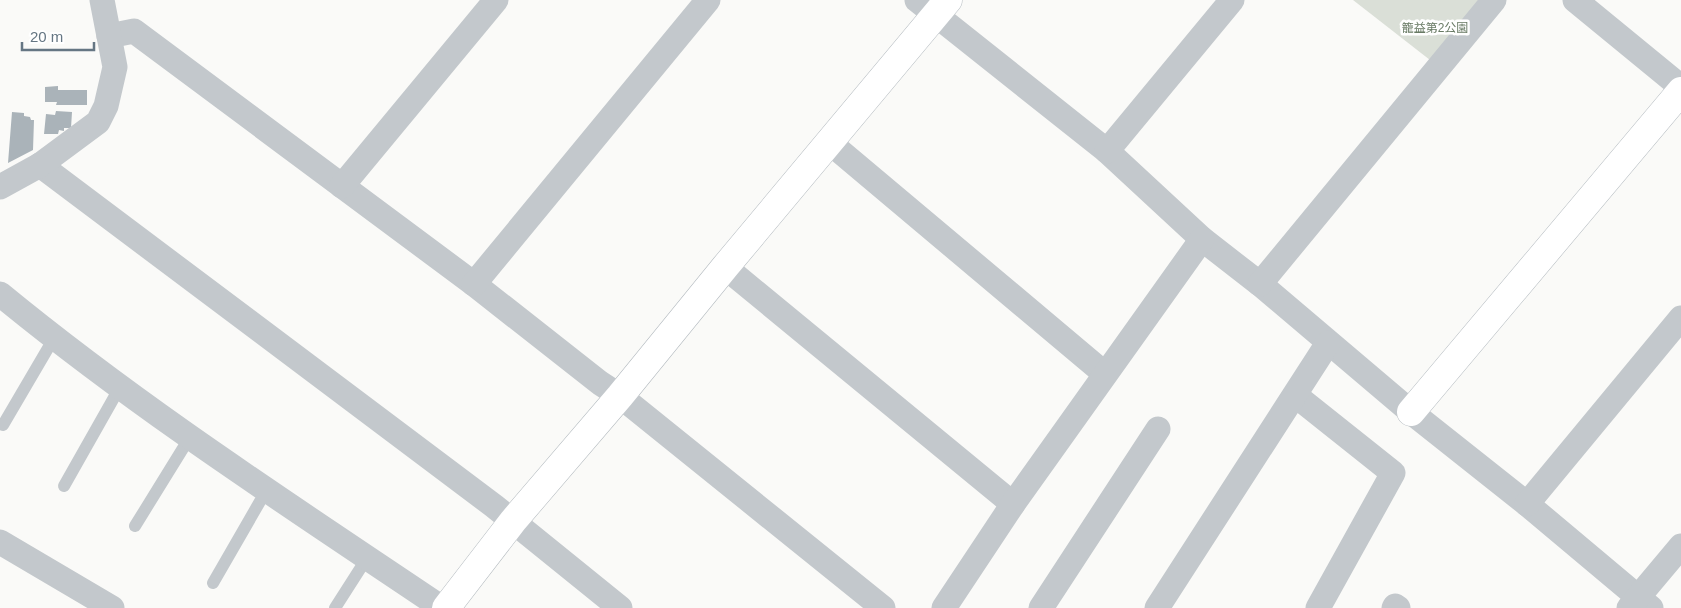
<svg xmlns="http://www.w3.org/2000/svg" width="1681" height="608" viewBox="0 0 1681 608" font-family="Arial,'Noto Sans JP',sans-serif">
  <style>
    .green { fill: #dadfd7 }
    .building { fill: #aab3b9 }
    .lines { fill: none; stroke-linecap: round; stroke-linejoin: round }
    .secondary-casing { stroke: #b3babf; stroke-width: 29 }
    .lane { stroke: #c3c8cc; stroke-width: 12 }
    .street { stroke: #c3c8cc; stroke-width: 25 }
    .secondary { stroke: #fff; stroke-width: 28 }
    .labels { text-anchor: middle; stroke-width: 5; stroke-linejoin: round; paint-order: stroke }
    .park-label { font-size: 12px; fill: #687a64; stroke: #fff }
  </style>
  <rect width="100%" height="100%" fill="#fafaf8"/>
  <!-- green -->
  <path class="green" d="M1353 0H1494L1439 67Z"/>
  <!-- building -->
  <g class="building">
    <path d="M58 86V90H87V105H56L57 102H45V87Z"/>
    <path d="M56 111 72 112 71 128H64V131L59 130 58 134H44L46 114 55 115Z"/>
    <path d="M12 112 24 113V116L30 117 31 120H34L33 150 8 163Z"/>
  </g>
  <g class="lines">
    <!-- secondary casing -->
    <g class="secondary-casing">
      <g id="secondary">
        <path d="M1411 412 1681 91"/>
        <path d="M446 608 513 521 620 396 725 267 948 0"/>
      </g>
    </g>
    <!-- lane -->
    <g class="lane">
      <path d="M3 425 54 338"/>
      <path d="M64 486 120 387"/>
      <path d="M135 526 190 437"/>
      <path d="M213 583 266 491"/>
      <path d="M335 608 367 558"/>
    </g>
    <!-- street -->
    <g class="street">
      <path d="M917 0 1107 151 1202 239 1260 284 1411 412 1527 504 1651 608"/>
      <path d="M1575 0 1681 87"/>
      <path d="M109 36 134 31 474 284 600 383 620 396 883 608"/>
      <path d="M829 142 1105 374"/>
      <path d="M1107 151 1232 0"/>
      <path d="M40 165 494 506 620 608"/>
      <path d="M342 186 496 0"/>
      <path d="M0 187 40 165 98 122 106 106 115 67 102 0"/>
      <path d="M725 267 1013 504"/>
      <path d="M474 284 708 0"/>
      <path d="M1260 284 1494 0"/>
      <path d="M0 294C140 409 292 507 442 608"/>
      <path d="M1295 395 1393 473 1318 608"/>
      <path d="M1527 504 1681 318"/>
      <path d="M0 542 112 608"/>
      <path d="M944 608 1013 504 1202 239"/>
      <path d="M1041 608 1158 429"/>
      <path d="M1157 608 1328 343"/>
      <path d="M1394 608 1395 606 1398 608"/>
      <path d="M1629 608 1681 546"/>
    </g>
    <!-- secondary -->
    <use href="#secondary" class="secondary"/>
  </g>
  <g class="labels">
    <!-- park labels -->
    <g class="park-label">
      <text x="1435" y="32">籠益第2公園</text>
    </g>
  </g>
  <!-- scale -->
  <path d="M22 42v8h72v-8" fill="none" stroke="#657683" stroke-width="2.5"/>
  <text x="30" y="42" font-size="15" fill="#657683" stroke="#ffffff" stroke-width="4" paint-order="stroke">20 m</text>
</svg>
